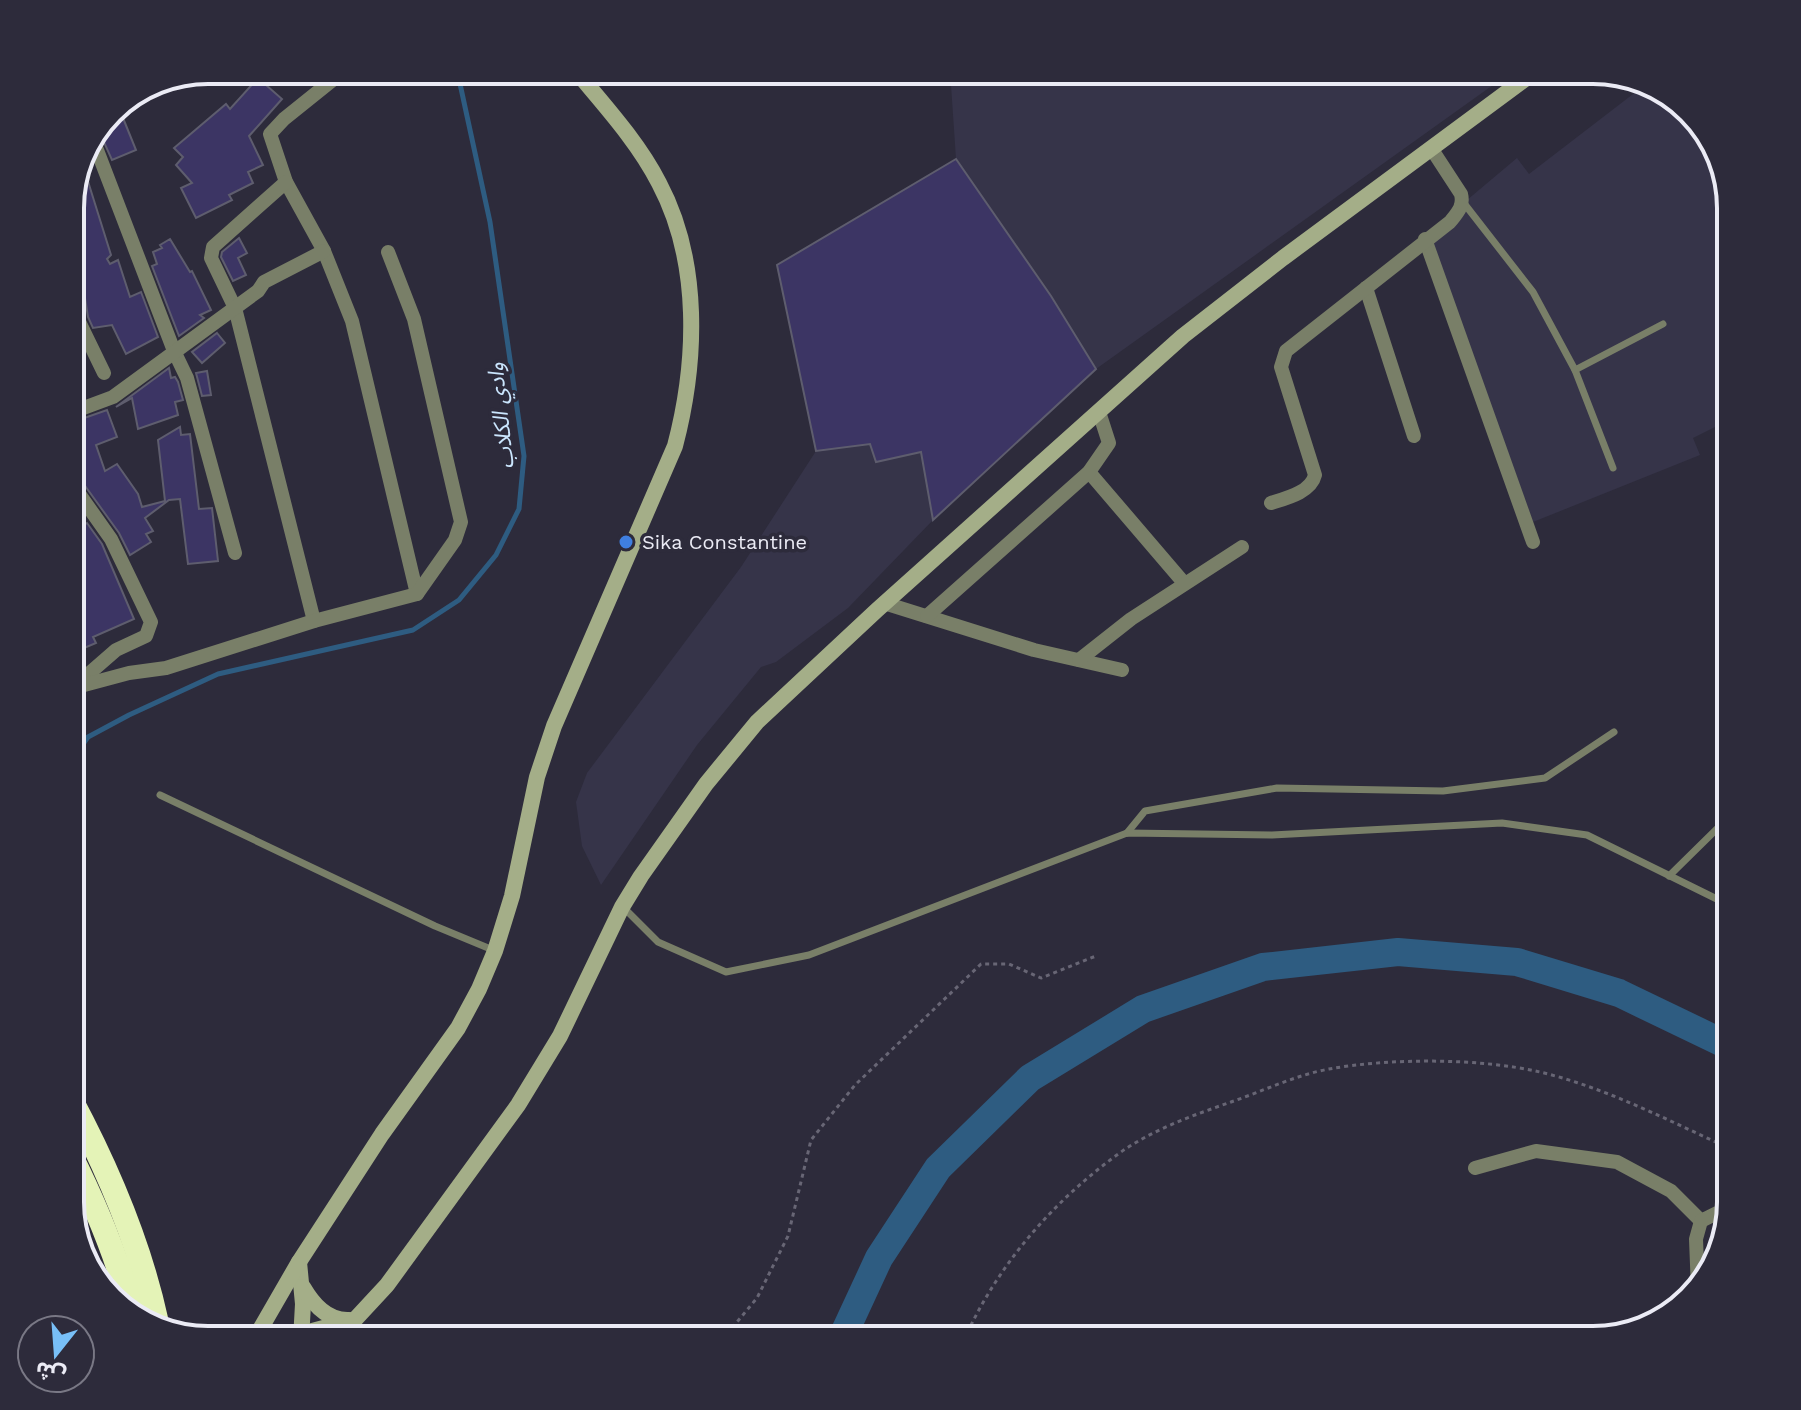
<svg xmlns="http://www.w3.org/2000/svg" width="1801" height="1410" viewBox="0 0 1801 1410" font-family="'Work Sans','Noto Sans Arabic',sans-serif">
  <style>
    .built { fill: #363449 }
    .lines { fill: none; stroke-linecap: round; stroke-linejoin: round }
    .stream { stroke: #2e5c81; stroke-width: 5 }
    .river { stroke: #2e5c81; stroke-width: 28 }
    .building { fill: #3c3564; stroke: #5e5d6e; stroke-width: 2 }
    .path { stroke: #686675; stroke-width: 3; stroke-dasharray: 4 4; stroke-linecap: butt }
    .lane { stroke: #797f68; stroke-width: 7 }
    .street { stroke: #797f68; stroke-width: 14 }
    .secondary { stroke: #a4ae88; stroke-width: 16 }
    .highway { stroke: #e4f3b7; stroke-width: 24 }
    .shop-dot { fill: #3f7fe0; stroke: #2d2b3b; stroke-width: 3 }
    .labels { text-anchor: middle; stroke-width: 7; stroke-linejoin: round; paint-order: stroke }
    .poi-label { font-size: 20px; fill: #ebebf5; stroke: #2d2b3b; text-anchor: start }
    .water-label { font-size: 22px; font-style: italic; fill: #cbe6fe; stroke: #2d2b3b }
    .rim { fill: none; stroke: #ebebf5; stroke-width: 4 }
  </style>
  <rect width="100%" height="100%" fill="#2d2b3b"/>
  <!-- built -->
  <g class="built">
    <path d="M950 70H1514L1096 369 933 520 848 608 776 662 761 667 697 745 601 885 582 846 576 802 587 773 741 567 816 451 777 265 956 159Z"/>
    <path d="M1646 88 1721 164 1731 208V376L1727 380 1731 386V419L1693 438 1700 455 1533 522 1429 232 1517 158 1529 174 1637 91Z"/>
  </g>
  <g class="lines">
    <!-- stream -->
    <path class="stream" d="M70 765 73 758 88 737 129 715 218 674 413 630 459 600 496 555 519 509 524 456 490 222 457 70"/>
    <!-- river -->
    <path class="river" d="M841 1340 879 1258 938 1168 1030 1078 1143 1009 1263 967 1398 952 1517 962 1619 993 1731 1047"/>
  </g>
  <!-- building -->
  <g class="building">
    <path d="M258 78 282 99 249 136 263 165 248 172 253 183 229 195 232 200 196 218 181 188 192 183 176 165 183 157 174 148 226 104 230 109Z"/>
    <path d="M123 118 136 150 112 160 98 129Z"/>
    <path d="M81 159 111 255 107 259 110 264 118 260 130 297 141 292 158 337 126 354 112 325 93 328 88 317 85 298 80 301 76 295 70 293V199Z"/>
    <path d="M956 159 1051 296 1096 369 933 520 921 452 876 462 870 444 816 451 777 265Z"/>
    <path d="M239 238 247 253 238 258 246 275 233 281 221 257 222 252Z"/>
    <path d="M170 239 190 272 192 271 211 310 200 315 204 318 179 336 152 266 157 264 153 252 162 248 160 245Z"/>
    <path d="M217 333 225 343 202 363 192 352Z"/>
    <path d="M169 368 171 378 175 377 178 382 183 400 175 402 178 415 138 429 132 398 116 407Z"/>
    <path d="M207 371 211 395 202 396 196 373Z"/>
    <path d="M107 410 117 437 96 445 105 471 117 464 138 494 142 507 165 501 158 440 180 427 181 435 190 434 199 509 212 508 218 561 188 564 180 499 169 500 145 518 153 531 146 534 151 542 130 555 119 533 70 465V423Z"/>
    <path d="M70 506 81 527 87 523 102 544 134 619 93 637 96 643 70 654Z"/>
  </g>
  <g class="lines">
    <!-- path -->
    <g class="path">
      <path d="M722 1340 757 1298 788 1236 811 1140 855 1085 981 964H1009L1041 978 1096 956"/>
      <path d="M964 1340C998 1264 1054 1200 1121 1152 1154 1129 1194 1115 1231 1102 1263 1091 1296 1075 1329 1069 1391 1058 1479 1058 1540 1072 1607 1088 1669 1121 1731 1149"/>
    </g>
    <!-- lane -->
    <g class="lane">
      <path d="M1463 202 1533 292 1575 370 1663 324"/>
      <path d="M1575 370 1613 468"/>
      <path d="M160 795 435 926 493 950"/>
      <path d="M1127 833 1145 811 1277 788 1443 791 1545 778 1614 732"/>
      <path d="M1669 876 1731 815"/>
      <path d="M624 908 658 942 726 972 809 955 1127 833 1272 835 1502 823 1587 835 1731 906"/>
    </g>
    <!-- street -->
    <g class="street">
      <path d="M345 70 284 119 270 134 286 182 324 251 352 321 417 594"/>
      <path d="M92 137 174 351 187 378 235 553"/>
      <path d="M286 182 213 247 211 258 235 308 314 621"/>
      <path d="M1425 239 1533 542"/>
      <path d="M1366 288 1414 436"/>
      <path d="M70 303 104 373"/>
      <path d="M70 413 113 397 258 291 264 282 324 251"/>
      <path d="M1089 472 1184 583"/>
      <path d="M70 481 111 539 151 622 146 636 116 650 77 684"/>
      <path d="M1271 503C1287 498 1311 492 1315 475L1281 367 1286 351 1450 222C1458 212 1464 206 1461 194L1431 148"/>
      <path d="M884 603 1034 650 1122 670"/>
      <path d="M927 616 1089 472 1109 443 1099 412"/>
      <path d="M1079 660 1131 619 1242 547"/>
      <path d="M73 688 129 673 166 668 314 621 417 594 455 540 461 522 414 319 388 252"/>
      <path d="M1475 1168 1536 1151 1617 1162 1671 1191 1701 1221"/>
      <path d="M1698 1290 1696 1239 1701 1221 1717 1213 1726 1216"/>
    </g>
    <!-- secondary -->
    <g class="secondary">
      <path d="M299 1262 303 1304 301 1340"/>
      <path d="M303 1287C313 1304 327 1321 349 1320"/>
      <path d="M254 1340 299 1262 382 1134 458 1028 479 989 495 951 512 896 537 777 554 726 675 446C697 362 701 262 659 183 638 142 605 106 575 70"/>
      <path d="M279 1340 353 1320"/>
      <path d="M336 1340 387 1285 518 1105 560 1036 622 907 641 876 706 784 757 722 877 610 1183 336 1283 258 1529 76 1555 70"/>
    </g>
    <!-- highway -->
    <g class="highway">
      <path d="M70 1098C108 1169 140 1244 157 1323"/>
      <path d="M70 1154C96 1206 118 1258 132 1314"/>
    </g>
  </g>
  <!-- markers -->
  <circle class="shop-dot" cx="626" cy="542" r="8"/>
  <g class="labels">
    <!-- poi labels -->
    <g class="poi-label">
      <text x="642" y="549">Sika Constantine</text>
    </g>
    <!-- water labels -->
    <g class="water-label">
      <text transform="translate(500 416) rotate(-96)" y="8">وادي الكلاب</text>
    </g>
  </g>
  <!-- crop -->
  <path d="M0 0H1801V1410H0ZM208 84H1593A124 124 0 0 1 1717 208V1202A124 124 0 0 1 1593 1326H208A124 124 0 0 1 84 1202V208A124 124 0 0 1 208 84Z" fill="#2d2b3b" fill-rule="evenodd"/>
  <path class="rim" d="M208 84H1593A124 124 0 0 1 1717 208V1202A124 124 0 0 1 1593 1326H208A124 124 0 0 1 84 1202V208A124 124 0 0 1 208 84Z"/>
  <!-- north arrow -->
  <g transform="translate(56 1354) rotate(197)"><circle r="38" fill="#2d2b3b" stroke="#797885" stroke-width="2"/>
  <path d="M0-6L14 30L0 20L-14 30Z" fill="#78bff7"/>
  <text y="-12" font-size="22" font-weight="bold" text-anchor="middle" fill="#ebebf5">ش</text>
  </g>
</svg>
